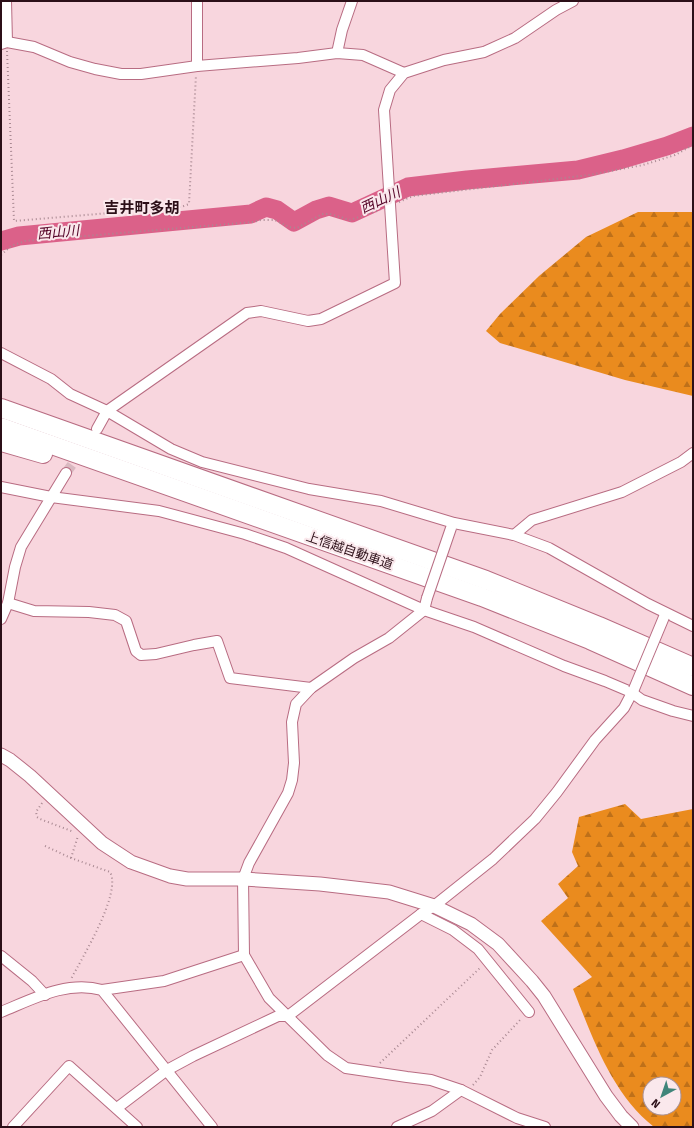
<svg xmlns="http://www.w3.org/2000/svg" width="694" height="1128" viewBox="0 0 694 1128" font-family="'Fira Sans','Noto Sans JP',sans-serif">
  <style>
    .forest { fill: url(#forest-firs); fill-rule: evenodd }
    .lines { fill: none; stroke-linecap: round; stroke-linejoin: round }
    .river { stroke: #db6189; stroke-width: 19 }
    .minor-tunnel { stroke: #d9b8c0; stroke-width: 10; stroke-dasharray: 10 5; stroke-linecap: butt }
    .minor-casing { stroke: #b86c82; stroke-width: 12 }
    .tertiary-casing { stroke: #b86c82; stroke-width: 15 }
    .motorway-casing { stroke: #b86c82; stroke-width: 20 }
    .path { stroke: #a98992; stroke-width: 2; stroke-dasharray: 1 3; stroke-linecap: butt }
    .minor { stroke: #fff; stroke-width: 10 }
    .tertiary { stroke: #fff; stroke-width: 13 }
    .motorway { stroke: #fff; stroke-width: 18 }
    .minor-bridge-casing { stroke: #b86c82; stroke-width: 12; stroke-linecap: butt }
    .minor-bridge { stroke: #fff; stroke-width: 10 }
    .labels { text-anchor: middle; stroke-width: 4; stroke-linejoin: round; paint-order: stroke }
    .street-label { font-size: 13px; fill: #2c0f18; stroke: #fae8ec }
    .water-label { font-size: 14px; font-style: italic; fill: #560629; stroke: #fae8ec }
    .quarter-label { font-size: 15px; font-weight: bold; fill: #2c0f18; stroke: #fae8ec }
  </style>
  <defs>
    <pattern id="forest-firs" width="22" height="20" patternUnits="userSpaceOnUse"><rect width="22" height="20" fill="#ea8b1e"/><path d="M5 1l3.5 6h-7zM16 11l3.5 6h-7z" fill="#be7019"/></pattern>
  </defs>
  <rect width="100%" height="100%" fill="#f8d6de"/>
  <!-- forest -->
  <g class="forest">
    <path d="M638 212H693V396L625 380 500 343 486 331 500 314 539 276 586 237Z"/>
    <path d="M625 804 641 819 693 809V1127H654C611 1093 593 1038 573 989L592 977 541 921 568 898 558 884 578 866 572 852 579 817ZM650 1084H674V1108H650Z"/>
  </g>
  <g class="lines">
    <!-- river -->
    <path class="river" d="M1 241 19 236 251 214 266 207 277 210 294 222 316 210 329 206 352 213 408 187 467 180 578 170 623 159 667 146 693 136"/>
    <!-- minor-tunnel -->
    <path class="minor-tunnel" d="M66 473 81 452"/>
    <!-- minor casing -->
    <g class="minor-casing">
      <g id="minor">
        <path d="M6 1 7 42"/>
        <path d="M197 1V66"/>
        <path d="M1 44 7 42 34 47 70 62 95 69 121 74H141L197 66 298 58 337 53 363 55 404 73"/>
        <path d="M337 53 342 30 352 1"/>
        <path d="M1 353 51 379 70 394 107 411 171 449 202 462 309 489 381 501 454 523 514 535 549 548 648 604 693 626"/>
        <path d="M97 429 107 411 247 313 261 311 308 321 321 319 395 283 384 110 390 90 404 73 444 60 484 52 515 38 556 10 573 1"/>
        <path d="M1 487 51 497 159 511 245 534 286 548 424 610 474 627 564 666 605 681 631 692 642 700 673 711 693 716"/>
        <path d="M514 535 532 520 622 492 681 462 693 453"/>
        <path d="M427 598 424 610 389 638 354 658 311 688 296 704 292 722 294 763 292 780 288 793 249 863 243 879 244 955 269 998 327 1055 346 1068 407 1077 431 1080 461 1090 517 1118 545 1127"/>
        <path d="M8 603 34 611 89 612 115 615 126 621 136 651 141 655 156 654 194 645 217 641 230 678 311 688"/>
        <path d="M1 619 8 603 15 567 21 547 66 473"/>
        <path d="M421 914 453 930 478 949 529 1012"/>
        <path d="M1 956 32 981 45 995"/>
        <path d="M102 990 164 981 244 955"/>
        <path d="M1 1012C33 999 67 980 102 990L212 1127"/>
        <path d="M117 1108 167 1070 193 1056 278 1016H288L421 914 434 906 493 859 535 819 557 792 595 740 624 708 634 689"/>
        <path d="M13 1127 69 1066 137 1127"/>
        <path d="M397 1127 432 1111 461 1090"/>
      </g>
    </g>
    <!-- tertiary casing -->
    <g class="tertiary-casing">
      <path id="tertiary" d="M1 755 10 760 30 776 102 843 131 862 170 876 187 879H243L320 884 389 892 434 906 471 924 498 944 532 981 544 996 606 1096 621 1116 632 1127"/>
    </g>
    <!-- motorway casing -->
    <g class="motorway-casing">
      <g id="motorway">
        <path d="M1 408 486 580 599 626 693 667"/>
        <path d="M1 427 482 597 590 640 693 686"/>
        <path d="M1 442 43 454"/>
      </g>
    </g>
    <!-- path -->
    <g class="path">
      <path d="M7 51 14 221 181 207 189 204 196 75"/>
      <path d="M399 202 413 196 589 175 643 165 675 155 693 145"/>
      <path d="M1 255 11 246 25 241 253 222 261 220H275L289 227 297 228 322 214H330L350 220 380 210"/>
      <path d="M42 803 36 812 37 817 40 819 74 832"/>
      <path d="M45 846 71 858 110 872C122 893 82 958 71 979"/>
      <path d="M71 858 78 836"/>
      <path d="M380 1063 481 967"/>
      <path d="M473 1085 480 1077 492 1050 521 1019"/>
    </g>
    <!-- minor -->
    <use href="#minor" class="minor"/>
    <!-- tertiary -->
    <use href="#tertiary" class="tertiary"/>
    <!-- motorway -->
    <use href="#motorway" class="motorway"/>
    <!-- minor-bridge casing -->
    <g class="minor-bridge-casing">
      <g id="minor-bridge">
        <path d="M427 598 451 528"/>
        <path d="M634 689 664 617"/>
      </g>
    </g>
    <!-- minor-bridge -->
    <use href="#minor-bridge" class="minor-bridge"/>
  </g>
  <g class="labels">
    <!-- street labels -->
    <g class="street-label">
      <text transform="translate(350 550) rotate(19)" y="5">上信越自動車道</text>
    </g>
    <!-- water labels -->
    <g class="water-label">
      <text transform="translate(380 200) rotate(-25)" y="5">西山川</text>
      <text transform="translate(58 232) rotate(-5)" y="5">西山川</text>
    </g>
    <!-- quarter labels -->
    <g class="quarter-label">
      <text x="142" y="213">吉井町多胡</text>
    </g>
  </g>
  <!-- border -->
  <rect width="694" height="1128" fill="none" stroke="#2c0f18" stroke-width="4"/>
  <!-- north arrow -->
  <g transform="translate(662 1096) rotate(220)"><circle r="19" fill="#fae8ec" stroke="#a89197"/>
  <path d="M0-3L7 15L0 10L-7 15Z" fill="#40857a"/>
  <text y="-6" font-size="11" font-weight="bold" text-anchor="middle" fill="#2c0f18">N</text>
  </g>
</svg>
